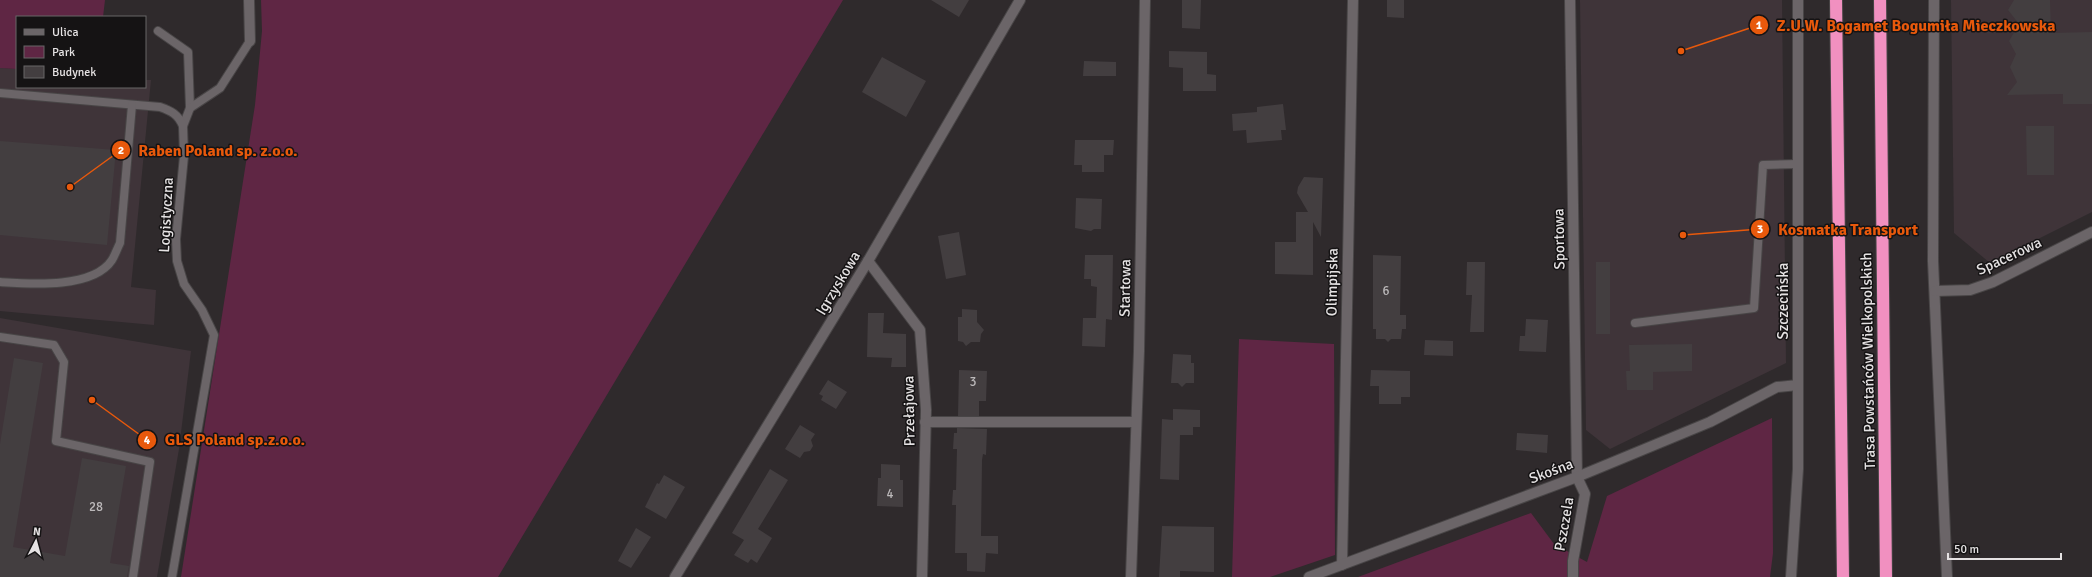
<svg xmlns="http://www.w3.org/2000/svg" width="2092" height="577" viewBox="0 0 2092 577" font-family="Signika,sans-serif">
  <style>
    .built { fill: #3f3439 }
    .green { fill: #5f2644 }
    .building { fill: #433e40 }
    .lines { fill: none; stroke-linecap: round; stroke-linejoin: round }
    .service-casing { stroke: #484546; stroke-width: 10 }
    .minor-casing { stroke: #484546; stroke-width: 12 }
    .motorway-casing { stroke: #484546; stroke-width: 14 }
    .service { stroke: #6b6568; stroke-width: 8 }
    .minor { stroke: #6b6568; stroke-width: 10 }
    .motorway { stroke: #f190c0; stroke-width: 12 }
    .labels { text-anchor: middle; stroke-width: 3; stroke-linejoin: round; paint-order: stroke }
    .number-label { font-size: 13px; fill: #bcb9ba }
    .street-label { font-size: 15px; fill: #e5e2e3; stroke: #151314 }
    .leader { fill: none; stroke: #e8590c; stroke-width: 1.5 }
    .callout-dot { fill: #e8590c; stroke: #151314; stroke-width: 1.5 }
    .mark-label { font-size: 12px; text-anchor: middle; font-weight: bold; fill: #fff }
    .callout-label { font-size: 16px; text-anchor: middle; font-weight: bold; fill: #e8590c; stroke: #151314; stroke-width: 3; stroke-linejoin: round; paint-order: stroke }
  </style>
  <rect width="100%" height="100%" fill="#2f2a2c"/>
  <!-- built -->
  <g class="built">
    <path d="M1580 0H1782L1786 363 1610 449 1586 430Z"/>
    <path d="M1951 0H2092V212L1990 263 1954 233Z"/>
    <path d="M0 68 17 69V87H145V80H151L131 287 156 290 154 325 0 311Z"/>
    <path d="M0 318 191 351 179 449 157 577H0Z"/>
  </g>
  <!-- green -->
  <g class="green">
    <path d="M0 0H105L103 17H17V69L0 68Z"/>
    <path d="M261 0H843L498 577H181L255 105 262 31Z"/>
    <path d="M1239 339 1334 344 1335 555 1270 577H1232Z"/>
    <path d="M1772 418 1773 553 1770 577H1358L1531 513 1554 544 1587 562 1607 496Z"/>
  </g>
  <!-- building -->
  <g class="building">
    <path d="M931 0H969L959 17Z"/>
    <path d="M1182 0H1201L1200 29 1182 28Z"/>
    <path d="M1387 0H1404V18L1387 17Z"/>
    <path d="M2014 0H2050L2051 33 2092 32V104H2063V94L2007 95 2017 82 2010 67 2016 54 2009 41 2019 24 2008 10Z"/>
    <path d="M1169 51 1207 52V74L1216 75V91H1183V68L1169 67Z"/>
    <path d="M882 57 926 81 906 117 862 92Z"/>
    <path d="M1084 61 1116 62V76H1083Z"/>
    <path d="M1283 104 1286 130H1281L1282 140 1247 143 1246 130 1233 131 1232 114 1257 112V107Z"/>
    <path d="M2026 126H2054V175H2027Z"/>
    <path d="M1075 140H1114L1113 155H1104V172H1082V165H1074Z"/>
    <path d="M0 141 116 150 107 245 0 235Z"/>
    <path d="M1304 177 1323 178 1321 237 1313 222V275L1275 274V242H1296V212H1308L1297 193 1298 187Z"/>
    <path d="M1076 198 1102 199 1101 229H1094L1091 231 1075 228Z"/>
    <path d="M959 232 966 275 946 279 938 236Z"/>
    <path d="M1085 255H1113L1112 320 1106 319 1105 347 1082 346 1083 318H1096L1097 287 1091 286V279H1084Z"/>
    <path d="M1373 255 1401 256 1400 315H1406V329H1402L1401 339H1391L1388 342 1385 339H1376V329H1373Z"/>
    <path d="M1467 262H1485L1484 332H1470L1472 295H1466Z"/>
    <rect x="1596" y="262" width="14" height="72"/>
    <path d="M962 309 977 310V322L984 330 981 334 980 342H971L966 346 963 342 958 341V317H962Z"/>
    <path d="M868 313H884L883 333 906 334V367H891L892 358 867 357Z"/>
    <path d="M1526 319 1548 320 1546 352 1519 351 1520 336H1525Z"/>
    <path d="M1425 340 1453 341V356L1424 355Z"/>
    <path d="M1692 344V371L1653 372V390H1627L1626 371H1630L1629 345Z"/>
    <path d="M1173 354 1191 355V363H1194V383H1186L1182 387 1178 383H1171Z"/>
    <path d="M14 358 43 363 13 547 65 556 82 458 126 466 110 563 129 566 127 577H0V444Z"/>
    <path d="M959 370 987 371 986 401H979V416H958Z"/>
    <path d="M1371 370 1410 371V397H1401V404H1379V386H1370Z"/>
    <path d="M828 380 847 392 836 409 821 400 823 396 819 394Z"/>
    <path d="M1173 409 1200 410V427H1193V435H1180L1179 480 1160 479 1162 419 1173 420Z"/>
    <path d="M800 425 815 434 811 440 813 446 810 451 804 452 800 458 785 449Z"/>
    <path d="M957 428 987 429 986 455 983 454 982 460 981 536H998V554L986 553 985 572 967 571V553H955L956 505H952L953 490H956L957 449H953L954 433H957Z"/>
    <path d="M1517 433 1548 435 1547 453 1516 450Z"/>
    <path d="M881 464 900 465V480H903V507L877 506 878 478H881Z"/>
    <path d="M770 469 788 480 758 529 772 538 757 563 751 559 748 563 734 555 744 540 732 533Z"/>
    <path d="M664 475 685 487 666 519 645 507 657 483 659 484Z"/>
    <path d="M1162 526 1214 527V572L1180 571V577H1159Z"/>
    <path d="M636 528 651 537 631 568 618 561Z"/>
  </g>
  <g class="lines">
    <!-- service casing -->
    <g class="service-casing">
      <g id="service">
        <path d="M158 31 188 52 190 108 183 126 184 156 176 239 177 261 184 284 202 310 214 335 172 577"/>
        <path d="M0 93 160 107C171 111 178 114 183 126"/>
        <path d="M190 108 220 88 250 41"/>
        <path d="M0 282C30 284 93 289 112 260 115 255 117 249 120 243L132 105"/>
        <path d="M1635 323 1754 308 1763 165 1798 164"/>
        <path d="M0 337 54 345 64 362 56 441 150 462 133 577"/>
      </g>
    </g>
    <!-- minor casing -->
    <g class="minor-casing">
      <g id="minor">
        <path d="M249 0 250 41"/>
        <path d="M1570 0 1577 477 1585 494 1573 561V577"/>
        <path d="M1934 0 1933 261 1947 577"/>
        <path d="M868 261 920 330 926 410 922 577"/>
        <path d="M1935 291 1970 290 1993 282 2092 232"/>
        <path d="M925 422H1136"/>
        <path d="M1342 565 1353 0"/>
        <path d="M675 577 868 261 1020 0"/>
        <path d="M1131 577 1139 351 1145 0"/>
        <path d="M1309 577 1577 477 1710 422 1777 387 1798 385"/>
        <path d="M1791 577 1798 469V0"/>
      </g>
    </g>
    <!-- motorway casing -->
    <g class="motorway-casing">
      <g id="motorway">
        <path d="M1836 0 1843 577"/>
        <path d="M1880 0 1886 577"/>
      </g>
    </g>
    <!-- service -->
    <use href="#service" class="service"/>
    <!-- minor -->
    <use href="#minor" class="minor"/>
    <!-- motorway -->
    <use href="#motorway" class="motorway"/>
  </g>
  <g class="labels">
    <!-- number labels -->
    <g class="number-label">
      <text x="1386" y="295">6</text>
      <text x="973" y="386">3</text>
      <text x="890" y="498">4</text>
      <text x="96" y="511">28</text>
    </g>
    <!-- street labels -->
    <g class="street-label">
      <text transform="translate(166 215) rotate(-87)" y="5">Logistyczna</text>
      <text transform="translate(1559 239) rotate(-91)" y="5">Sportowa</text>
      <text transform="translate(2009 256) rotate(-25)" y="5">Spacerowa</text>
      <text transform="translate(1332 282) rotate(-89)" y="5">Olimpijska</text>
      <text transform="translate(838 283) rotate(-59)" y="5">Igrzyskowa</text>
      <text transform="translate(1125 288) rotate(-89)" y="5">Startowa</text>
      <text transform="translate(1783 301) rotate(-90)" y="5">Szczecińska</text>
      <text transform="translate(1868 361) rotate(-91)" y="5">Trasa Powstańców Wielkopolskich</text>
      <text transform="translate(909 411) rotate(-91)" y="5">Przełajowa</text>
      <text transform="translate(1551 471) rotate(-21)" y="5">Skośna</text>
      <text transform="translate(1564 524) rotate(-80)" y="5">Pszczela</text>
    </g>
  </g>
  <!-- callouts -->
  <path class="leader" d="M1681 51L1759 25M70 187L121 150M1683 235L1760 229M92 400L147 440"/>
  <g class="callout-dot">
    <circle cx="1681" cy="51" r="4"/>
    <circle cx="70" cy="187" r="4"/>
    <circle cx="1683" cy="235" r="4"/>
    <circle cx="92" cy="400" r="4"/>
    <circle cx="1759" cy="25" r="10"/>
    <circle cx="121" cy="150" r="10"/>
    <circle cx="1760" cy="229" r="10"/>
    <circle cx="147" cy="440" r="10"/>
  </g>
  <g class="mark-label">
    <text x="1759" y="29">1</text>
    <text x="121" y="154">2</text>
    <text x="1760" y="233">3</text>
    <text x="147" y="444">4</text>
  </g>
  <g class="callout-label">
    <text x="1916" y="31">Z.U.W. Bogamet Bogumiła Mieczkowska</text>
    <text x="218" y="156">Raben Poland sp. z.o.o.</text>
    <text x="1848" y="235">Kosmatka Transport</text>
    <text x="235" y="445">GLS Poland sp.z.o.o.</text>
  </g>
  <!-- legend -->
  <rect x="16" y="16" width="130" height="72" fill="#151314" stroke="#686667"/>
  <rect x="24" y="29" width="20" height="6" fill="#6b6568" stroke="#686667"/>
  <text x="52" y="36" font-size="12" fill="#e5e2e3">Ulica</text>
  <rect x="24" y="46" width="20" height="12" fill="#5f2644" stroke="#686667"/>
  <text x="52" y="56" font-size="12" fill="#e5e2e3">Park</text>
  <rect x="24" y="66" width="20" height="12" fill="#433e40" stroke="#686667"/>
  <text x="52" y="76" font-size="12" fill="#e5e2e3">Budynek</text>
  <!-- north arrow -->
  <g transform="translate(36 541) rotate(6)" stroke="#151314" stroke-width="3" paint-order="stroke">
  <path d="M0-3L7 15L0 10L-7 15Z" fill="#e5e2e3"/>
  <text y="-6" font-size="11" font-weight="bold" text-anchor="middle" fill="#e5e2e3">N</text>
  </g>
  <!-- scale -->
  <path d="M1948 553v6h113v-6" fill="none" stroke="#e5e2e3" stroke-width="2"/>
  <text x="1954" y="553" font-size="12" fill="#e5e2e3" stroke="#151314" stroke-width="3" paint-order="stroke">50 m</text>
</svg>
